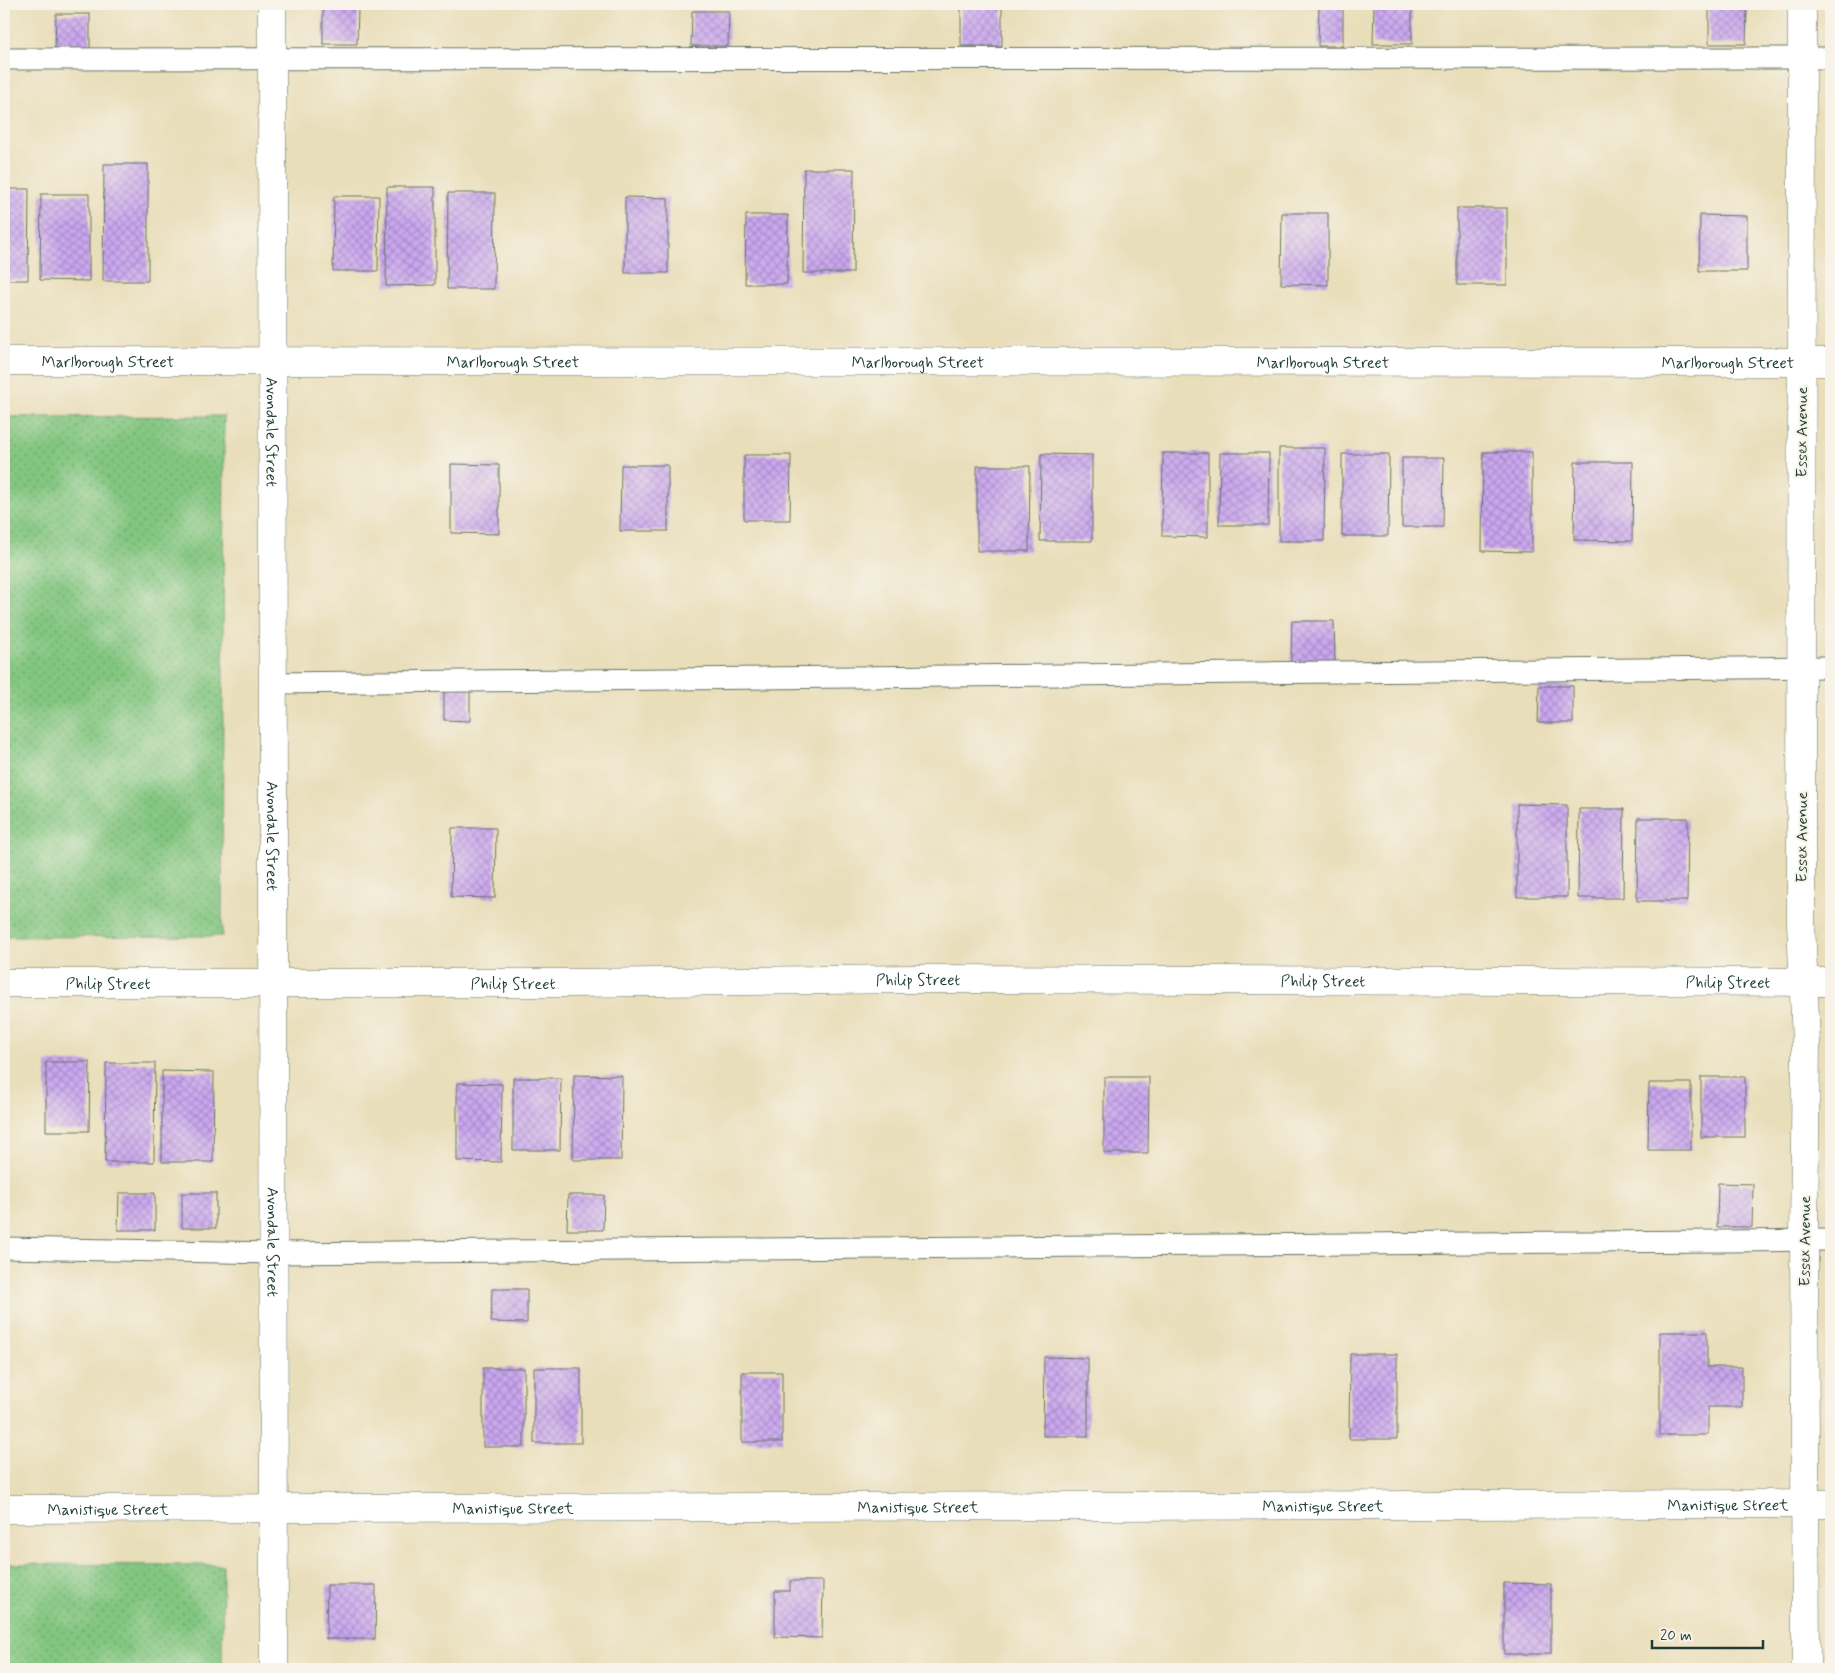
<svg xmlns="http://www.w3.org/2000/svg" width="1835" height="1673" viewBox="0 0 1835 1673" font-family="Mynerve,sans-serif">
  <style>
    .grass { fill: url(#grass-dots); stroke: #50825a }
    .building { fill: url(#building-cross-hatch) }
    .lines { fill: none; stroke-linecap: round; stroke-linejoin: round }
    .service-casing { stroke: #667563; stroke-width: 23 }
    .minor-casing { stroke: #667563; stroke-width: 29 }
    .service { stroke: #fff; stroke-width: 21 }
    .minor { stroke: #fff; stroke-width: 28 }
    .labels { text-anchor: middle; stroke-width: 4; stroke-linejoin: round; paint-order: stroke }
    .street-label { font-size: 16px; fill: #1f3d34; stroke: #f7f3e8 }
  </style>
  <defs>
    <pattern id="grass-dots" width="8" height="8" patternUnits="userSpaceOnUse" patternTransform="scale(1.25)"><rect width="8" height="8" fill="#82c680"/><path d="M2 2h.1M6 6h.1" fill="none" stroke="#6aa26a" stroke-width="1.8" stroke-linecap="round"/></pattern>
    <pattern id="building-cross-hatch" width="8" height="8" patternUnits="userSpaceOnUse" patternTransform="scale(1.25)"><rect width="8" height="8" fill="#cba7f0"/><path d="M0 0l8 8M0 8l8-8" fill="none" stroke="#a489c3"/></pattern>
  </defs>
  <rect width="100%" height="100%" fill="#f7f3e8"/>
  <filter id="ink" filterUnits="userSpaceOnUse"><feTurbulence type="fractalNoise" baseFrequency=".02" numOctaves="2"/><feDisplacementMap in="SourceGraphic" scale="10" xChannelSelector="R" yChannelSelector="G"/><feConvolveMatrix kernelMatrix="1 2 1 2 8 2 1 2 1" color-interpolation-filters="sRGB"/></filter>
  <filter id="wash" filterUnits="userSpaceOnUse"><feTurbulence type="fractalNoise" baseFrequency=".0096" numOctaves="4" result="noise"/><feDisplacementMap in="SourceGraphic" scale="20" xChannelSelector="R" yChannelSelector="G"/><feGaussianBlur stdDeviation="1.12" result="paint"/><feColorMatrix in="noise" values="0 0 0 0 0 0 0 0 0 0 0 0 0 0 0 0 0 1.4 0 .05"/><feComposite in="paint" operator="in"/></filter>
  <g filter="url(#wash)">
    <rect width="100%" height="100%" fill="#e9deba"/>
    <!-- grass -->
    <g class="grass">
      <path d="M224 416 222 936 4 937V417Z"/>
      <path d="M4 1564 223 1565 222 1669H4Z"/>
    </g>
    <g id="blocks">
      <!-- building -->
      <g class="building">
        <path d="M1374 4H1412V44H1373Z"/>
        <rect x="961" y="5" width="41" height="41"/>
        <path d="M1319 6 1343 7V46H1318Z"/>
        <path d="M1709 6 1747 7 1746 44H1709Z"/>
        <path d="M323 8H358L357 44H323Z"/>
        <path d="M692 11H729L728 46H691Z"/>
        <path d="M56 14H90V49H55Z"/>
        <path d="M104 164H148V281H103Z"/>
        <path d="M804 169H854L853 273H803Z"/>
        <path d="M387 187H435V285L386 286Z"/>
        <path d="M4 189H29L28 280H4Z"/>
        <path d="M448 193H495L494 289H447Z"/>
        <path d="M41 194H89V281L40 280Z"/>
        <path d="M334 196H379L378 271H333Z"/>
        <path d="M625 197 668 198V273H625Z"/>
        <rect x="1457" y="208" width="50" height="77"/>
        <path d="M1282 213H1328V285L1281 284Z"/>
        <path d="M746 215H788L787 284H745Z"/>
        <path d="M1700 215 1747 216V271H1699Z"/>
        <path d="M1279 448H1325L1324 541H1279Z"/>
        <path d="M1483 452H1532V552L1482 551Z"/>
        <path d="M1163 453H1208V537L1162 536Z"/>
        <path d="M1220 453H1269L1268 525H1219Z"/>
        <path d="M1041 454 1092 455V541H1040Z"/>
        <path d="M1342 454H1389L1388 536H1342Z"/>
        <path d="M744 455H791L790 520H744Z"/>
        <path d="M1402 458H1444L1443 527H1402Z"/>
        <path d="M1575 462H1633L1632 541 1574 540Z"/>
        <path d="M451 464 499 465V534L451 533Z"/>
        <path d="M621 465H668V531H620Z"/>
        <path d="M977 466H1030L1029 551H977Z"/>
        <path d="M1292 621H1334L1335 662H1291Z"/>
        <path d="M1539 686H1573V723H1538Z"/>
        <path d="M444 688H470V721L444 720Z"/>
        <path d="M1517 804 1567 805V897H1517Z"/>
        <path d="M1579 809H1624L1623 898H1578Z"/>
        <path d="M1638 818H1688L1687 901H1637Z"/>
        <path d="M452 828H496L495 898 451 897Z"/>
        <path d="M46 1062H90L89 1131H46Z"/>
        <path d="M106 1063H155L154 1162H105Z"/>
        <path d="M162 1071 214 1072 213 1162H162Z"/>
        <path d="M574 1075 622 1076 621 1160H573Z"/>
        <path d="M1104 1077H1149L1148 1153H1104Z"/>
        <rect x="1701" y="1077" width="44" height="60"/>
        <path d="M513 1078H561L560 1150H513Z"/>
        <path d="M457 1083 502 1084 501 1162 457 1161Z"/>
        <path d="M1649 1083H1691V1150H1648Z"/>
        <path d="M1718 1183 1753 1184 1752 1227H1717Z"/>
        <path d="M119 1193H155V1230H118Z"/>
        <rect x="182" y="1193" width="34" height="35"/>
        <path d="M568 1195H604L603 1230H567Z"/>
        <path d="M492 1289H527V1323L491 1322Z"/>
        <path d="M1660 1332H1707V1367H1742V1407H1708V1435H1660Z"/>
        <path d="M1350 1354H1397V1439H1349Z"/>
        <path d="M1044 1357 1088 1358V1436H1043Z"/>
        <rect x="483" y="1368" width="41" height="79"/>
        <rect x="534" y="1368" width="47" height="75"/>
        <rect x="742" y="1372" width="40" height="70"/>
        <path d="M790 1581H823L822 1638 775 1637V1591H790Z"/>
        <path d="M1504 1583 1551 1584V1654H1504Z"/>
        <path d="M327 1585H376L375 1639H326Z"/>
      </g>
    </g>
  </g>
  <g filter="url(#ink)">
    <use href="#blocks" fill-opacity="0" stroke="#667563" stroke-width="1"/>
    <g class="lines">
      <!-- service casing -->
      <g class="service-casing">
        <g id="service">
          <path d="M4 59 1831 58"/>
          <path d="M273 683 1831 667"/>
          <path d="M4 1248 274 1253 1831 1240"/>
        </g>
      </g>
      <!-- minor casing -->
      <g class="minor-casing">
        <g id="minor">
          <path id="s1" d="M272 4 274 1669"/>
          <path d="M1802 4 1801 922 1806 1042 1804 1240 1806 1669"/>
          <path id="s2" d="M4 361 1831 362"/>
          <path id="s3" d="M4 983H570L914 979 1831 982"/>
          <path id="s4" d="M4 1509 1831 1504"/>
        </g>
      </g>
      <!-- service -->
      <use href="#service" class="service"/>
      <!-- minor -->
      <use href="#minor" class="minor"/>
    </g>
  </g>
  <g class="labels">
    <!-- street labels -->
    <g class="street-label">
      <text dy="6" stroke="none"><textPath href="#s2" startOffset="104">Marlborough Street</textPath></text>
      <text dy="6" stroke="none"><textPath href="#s2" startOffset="509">Marlborough Street</textPath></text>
      <text dy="6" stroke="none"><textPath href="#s2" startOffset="914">Marlborough Street</textPath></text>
      <text dy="6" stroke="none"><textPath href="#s2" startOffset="1319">Marlborough Street</textPath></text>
      <text dy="6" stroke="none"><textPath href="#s2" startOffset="1724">Marlborough Street</textPath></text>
      <text dy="6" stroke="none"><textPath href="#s1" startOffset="428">Avondale Street</textPath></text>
      <text transform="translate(1801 432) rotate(-90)" y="6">Essex Avenue</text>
      <text dy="6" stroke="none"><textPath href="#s1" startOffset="832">Avondale Street</textPath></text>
      <text transform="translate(1801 837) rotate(-90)" y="6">Essex Avenue</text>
      <text dy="6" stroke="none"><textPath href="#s3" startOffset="914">Philip Street</textPath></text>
      <text dy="6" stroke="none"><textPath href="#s3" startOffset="1319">Philip Street</textPath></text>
      <text dy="6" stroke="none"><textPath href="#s3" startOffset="1724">Philip Street</textPath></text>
      <text dy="6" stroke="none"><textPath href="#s3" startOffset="104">Philip Street</textPath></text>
      <text dy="6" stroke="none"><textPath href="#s3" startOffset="509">Philip Street</textPath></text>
      <text dy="6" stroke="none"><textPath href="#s1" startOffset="1238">Avondale Street</textPath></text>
      <text transform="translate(1804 1241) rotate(-90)" y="6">Essex Avenue</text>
      <text dy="6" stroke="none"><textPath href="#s4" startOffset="1724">Manistique Street</textPath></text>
      <text dy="6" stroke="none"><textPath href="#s4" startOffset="1319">Manistique Street</textPath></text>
      <text dy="6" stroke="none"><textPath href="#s4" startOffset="914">Manistique Street</textPath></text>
      <text dy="6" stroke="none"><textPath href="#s4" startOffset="509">Manistique Street</textPath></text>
      <text dy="6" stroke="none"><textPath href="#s4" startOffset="104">Manistique Street</textPath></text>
    </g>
  </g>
  <!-- margin -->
  <rect width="1835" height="1673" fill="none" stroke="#f7f3e8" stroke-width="20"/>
  <!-- scale -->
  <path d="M1652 1640v8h111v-8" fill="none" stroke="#1f3d34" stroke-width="2.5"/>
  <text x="1660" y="1640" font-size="15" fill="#1f3d34" stroke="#f7f3e8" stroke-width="4" paint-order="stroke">20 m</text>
</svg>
